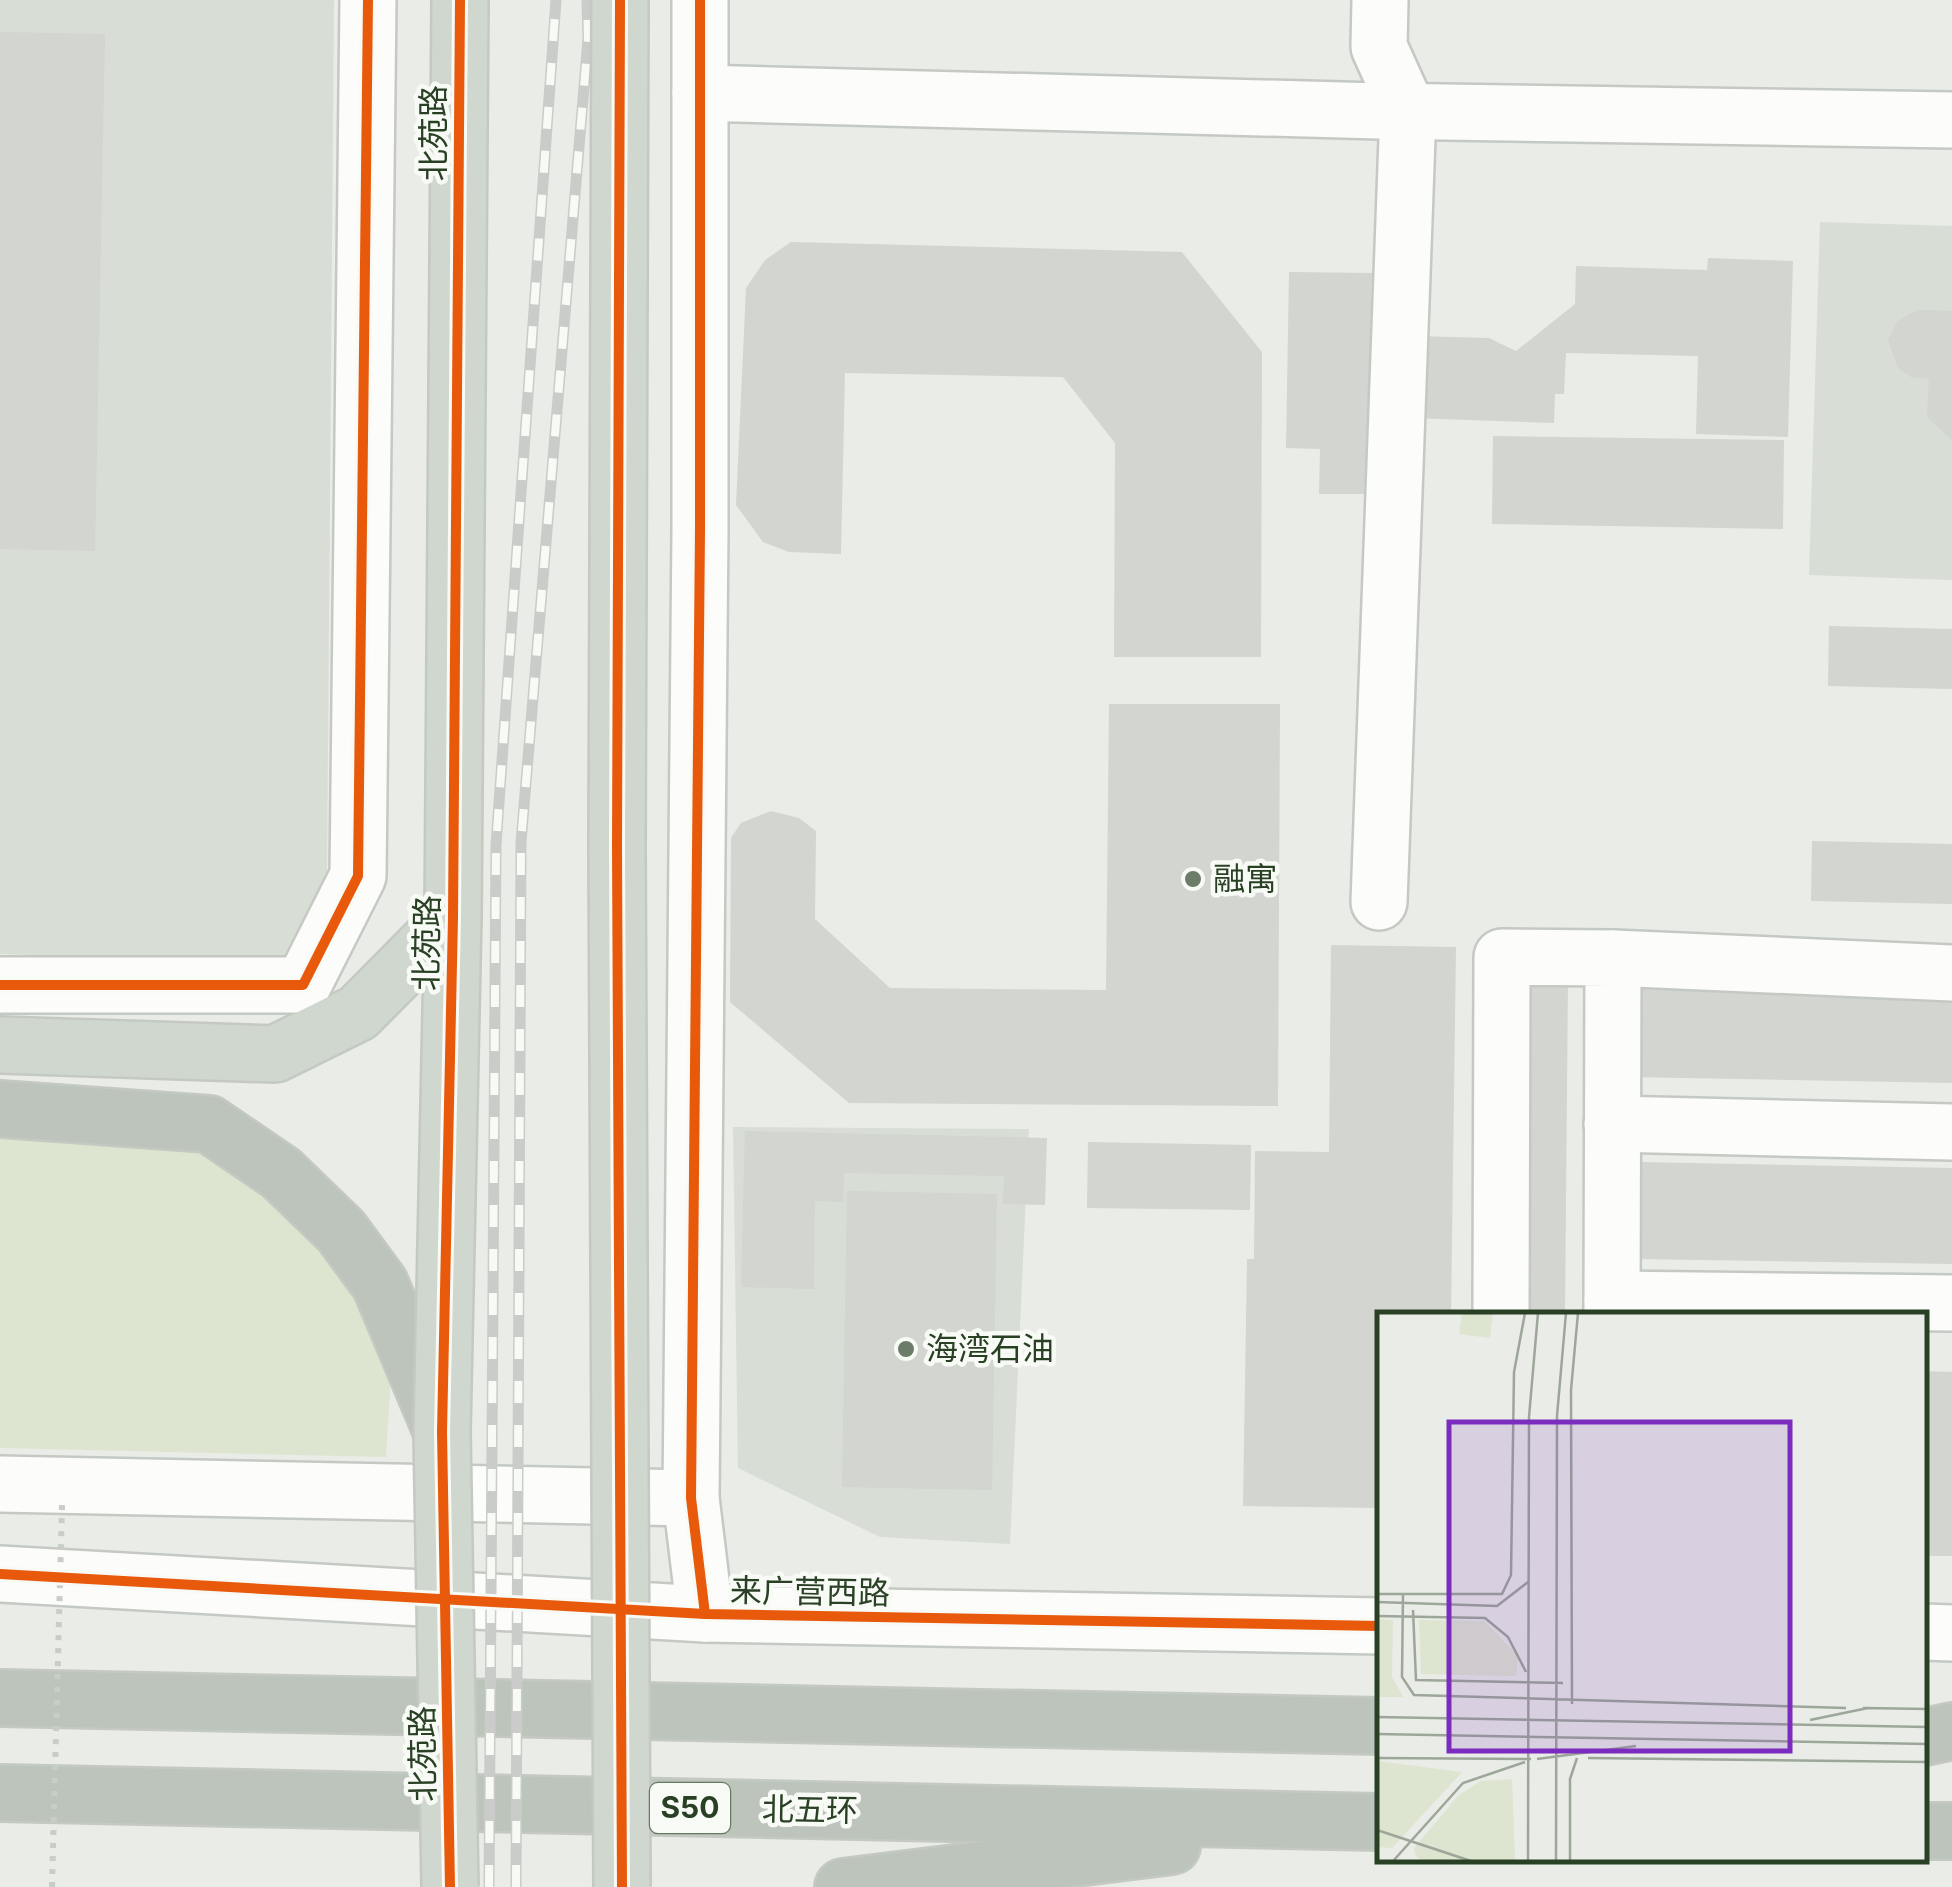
<svg xmlns="http://www.w3.org/2000/svg" width="1952" height="1887" viewBox="0 0 1952 1887" font-family="Inter,'Noto Sans SC',sans-serif">
  <style>
    .built { fill: #d8ddd5 }
    .green { fill: #dde5d0 }
    .building { fill: #d2d5d0 }
    .lines { fill: none; stroke-linecap: round; stroke-linejoin: round }
    .minor-casing { stroke: #c5c9c4; stroke-width: 60 }
    .major-casing { stroke: #c4cac2; stroke-width: 60 }
    .highway-casing { stroke: #c4cac2; stroke-width: 60 }
    .minor { stroke: #fcfcfb; stroke-width: 55 }
    .major { stroke: #d0d7ce; stroke-width: 55 }
    .highway { stroke: #bdc4bc; stroke-width: 55 }
    .rail-casing { stroke: #c9ccc8; stroke-width: 11 }
    .rail { stroke: #f8faf6; stroke-width: 8; stroke-dasharray: 22; stroke-linecap: butt }
    .major-bridge-casing { stroke: #c4cac2; stroke-width: 60; stroke-linecap: butt }
    .path-bridge { stroke: #c7cec6; stroke-width: 6; stroke-dasharray: 5 8; stroke-linecap: butt }
    .major-bridge { stroke: #d0d7ce; stroke-width: 55 }
    .cycleway-casing { stroke: #f8faf6; stroke-width: 16 }
    .cycleway { stroke: #e8590c; stroke-width: 10 }
    .poi-dot { fill: #6c7c68; stroke: #f8faf6; stroke-width: 4 }
    .labels { text-anchor: middle; stroke-width: 9; stroke-linejoin: round; paint-order: stroke }
    .shield { fill: #f8faf6; stroke: #677863; stroke-width: 2.5 }
    .shield-label { font-size: 30px; font-weight: bold; fill: #294024 }
    .street-label { font-size: 32px; fill: #294024; stroke: #f8faf6 }
    .poi-label { font-size: 32px; fill: #294024; stroke: #f8faf6; text-anchor: start }
    .inset-road { fill: none; stroke: #9ca799; stroke-width: 2.5 }
    .view { fill: #7b2cbf; fill-opacity: 0.15; stroke: #7b2cbf; stroke-width: 5 }
    .inset-edge { fill: none; stroke: #294024; stroke-width: 5 }
  </style>
  <rect width="100%" height="100%" fill="#e9ece7"/>
  <!-- built -->
  <g class="built">
    <path d="M0 0H334L327 874 294 963 0 954Z"/>
    <path d="M1820 222 1952 226V580L1809 575Z"/>
    <path d="M733 1127 1029 1129 1010 1544 880 1537 738 1468Z"/>
  </g>
  <!-- green -->
  <path class="green" d="M0 1138 203 1142 353 1266 393 1341 386 1457 0 1448Z"/>
  <!-- building -->
  <g class="building">
    <path d="M0 32 105 34 95 551 0 549Z"/>
    <path d="M791 242 1182 252 1262 352 1261 657H1114L1115 443 1063 377 845 373 841 554 789 552 763 542 736 505 746 288 765 260Z"/>
    <path d="M1708 258 1793 261 1788 437 1696 434 1698 356 1566 353 1564 394H1555L1554 423 1411 418 1413 336 1489 338 1516 351 1575 304 1576 266 1707 270Z"/>
    <path d="M1289 272 1372 273 1368 494H1319L1320 449 1286 448Z"/>
    <path d="M1923 310 1952 311V440L1927 417 1929 379 1911 377 1898 368 1888 340 1897 322 1910 313Z"/>
    <path d="M1493 436 1784 440 1783 529 1492 524Z"/>
    <path d="M1829 626 1952 629V689L1828 686Z"/>
    <path d="M1109 704H1280L1278 1106 849 1103 730 1002 731 838 741 823 771 811 799 818 816 831 815 919 890 988 1106 990Z"/>
    <path d="M1812 841 1952 844V904L1811 901Z"/>
    <path d="M1331 945 1456 947 1451 1314H1380V1508L1243 1506 1247 1259H1254L1255 1151 1329 1152Z"/>
    <path d="M1530 975 1568 976 1565 1314H1527Z"/>
    <path d="M1631 981 1952 987V1083L1629 1077Z"/>
    <path d="M745 1131 1047 1138 1045 1205 1003 1204 1004 1176 844 1173 843 1202 815 1201 814 1289 741 1287Z"/>
    <path d="M1088 1142 1251 1145 1250 1210 1087 1208Z"/>
    <path d="M1639 1162 1952 1168V1264L1637 1259Z"/>
    <path d="M847 1191 997 1194 992 1490 842 1487Z"/>
    <path d="M1924 1371 1952 1372V1556H1927Z"/>
  </g>
  <g class="lines">
    <!-- minor casing -->
    <g class="minor-casing">
      <g id="minor">
        <path d="M700 0V529L691 1498 705 1614"/>
        <path d="M700 93 1379 111 1952 120"/>
        <path d="M1379 902 1408 111 1379 47 1380 0"/>
        <path d="M1613 958 1952 973"/>
        <path d="M0 985H303L358 876 368 0"/>
        <path d="M1612 1124 1952 1132"/>
        <path d="M1612 1299 1952 1303"/>
        <path d="M1501 1314 1502 957 1613 958 1612 1314"/>
        <path d="M0 1484 691 1498"/>
        <path d="M0 1574 705 1614 1380 1626"/>
        <path d="M1924 1632 1952 1633"/>
      </g>
    </g>
    <!-- major casing -->
    <g class="major-casing">
      <path id="major" d="M0 1045 275 1054 358 1013 453 917"/>
    </g>
    <!-- highway casing -->
    <g class="highway-casing">
      <g id="highway">
        <path d="M0 1109 209 1124 281 1173 341 1231 380 1284 442 1432"/>
        <path d="M0 1698 1380 1726"/>
        <path d="M1925 1737 1952 1731"/>
        <path d="M0 1793 1380 1822"/>
        <path d="M1924 1831H1952"/>
        <path d="M843 1887 1172 1846"/>
      </g>
    </g>
    <!-- minor -->
    <use href="#minor" class="minor"/>
    <!-- major -->
    <use href="#major" class="major"/>
    <!-- highway -->
    <use href="#highway" class="highway"/>
    <!-- rail casing -->
    <g class="rail-casing">
      <g id="rail">
        <path d="M489 1887 496 845 556 0"/>
        <path d="M516 1887 521 842 588 39 587 0"/>
      </g>
    </g>
    <!-- rail -->
    <use href="#rail" class="rail"/>
    <!-- major-bridge casing -->
    <g class="major-bridge-casing">
      <g id="major-bridge">
        <path d="M620 0 617 848 622 1887"/>
        <path d="M450 1887 442 1432 453 917 460 0"/>
      </g>
    </g>
    <!-- path-bridge -->
    <path class="path-bridge" d="M52 1887 62 1505"/>
    <!-- major-bridge -->
    <use href="#major-bridge" class="major-bridge"/>
    <!-- cycleway casing -->
    <g class="cycleway-casing">
      <g id="cycleway">
        <path d="M620 0 617 848 622 1887"/>
        <path d="M700 0V529L691 1498 705 1614"/>
        <path d="M0 985H303L358 876 368 0"/>
        <path d="M0 1574 705 1614 1380 1626"/>
        <path d="M450 1887 442 1432 453 917 460 0"/>
      </g>
    </g>
    <!-- cycleway -->
    <use href="#cycleway" class="cycleway"/>
  </g>
  <!-- markers -->
  <g class="poi-dot">
    <circle cx="1193" cy="879" r="10"/>
    <circle cx="906" cy="1349" r="10"/>
  </g>
  <g class="labels">
    <!-- shield labels -->
    <rect class="shield" x="650" y="1783" width="80" height="50" rx="8"/>
    <g class="shield-label">
      <text x="690" y="1818">S50</text>
    </g>
    <!-- street labels -->
    <g class="street-label">
      <text transform="translate(434 133) rotate(-90)" y="11">北苑路</text>
      <text transform="translate(427 943) rotate(-89)" y="11">北苑路</text>
      <text transform="translate(810 1592) rotate(1)" y="11">来广营西路</text>
      <text transform="translate(423 1754) rotate(-91)" y="11">北苑路</text>
      <text transform="translate(810 1810) rotate(1)" y="11">北五环</text>
    </g>
    <!-- poi labels -->
    <g class="poi-label">
      <text x="1213" y="890">融寓</text>
      <text x="926" y="1360">海湾石油</text>
    </g>
  </g>
  <!-- overview -->
  <g transform="translate(1377 1312)">
    <rect width="550" height="550" fill="#e9ece7"/>
    <path d="M85 1H116L113 26 82 22ZM0 307 16 308 15 365 26 385H0ZM42 308 107 309 141 344 139 364 44 362ZM0 449 85 460 15 536 0 535ZM135 467 138 549H45L39 544 37 536 82 483 104 469Z" fill="#dde5d0"/>
    <path class="inset-road" d="M0 282H26L25 365 37 383 469 396M26 282H125L134 263 137 60 148 1M0 290 120 294 151 270M36 298 39 368 186 371M0 304 108 306 131 325 149 360M195 392 194 78 201 1M486 396 550 397M0 405 550 415M433 408 491 396M0 422 550 432M0 446 154 447M211 446 550 450M160 447 259 434M0 518 94 549M17 548 86 471 148 450M151 549 152 105 161 1M179 549 180 104 189 1M193 549V467L200 446"/>
    <path class="view" d="M72 110H413V439H72Z"/>
    <rect width="550" height="550" class="inset-edge"/>
  </g>
</svg>
